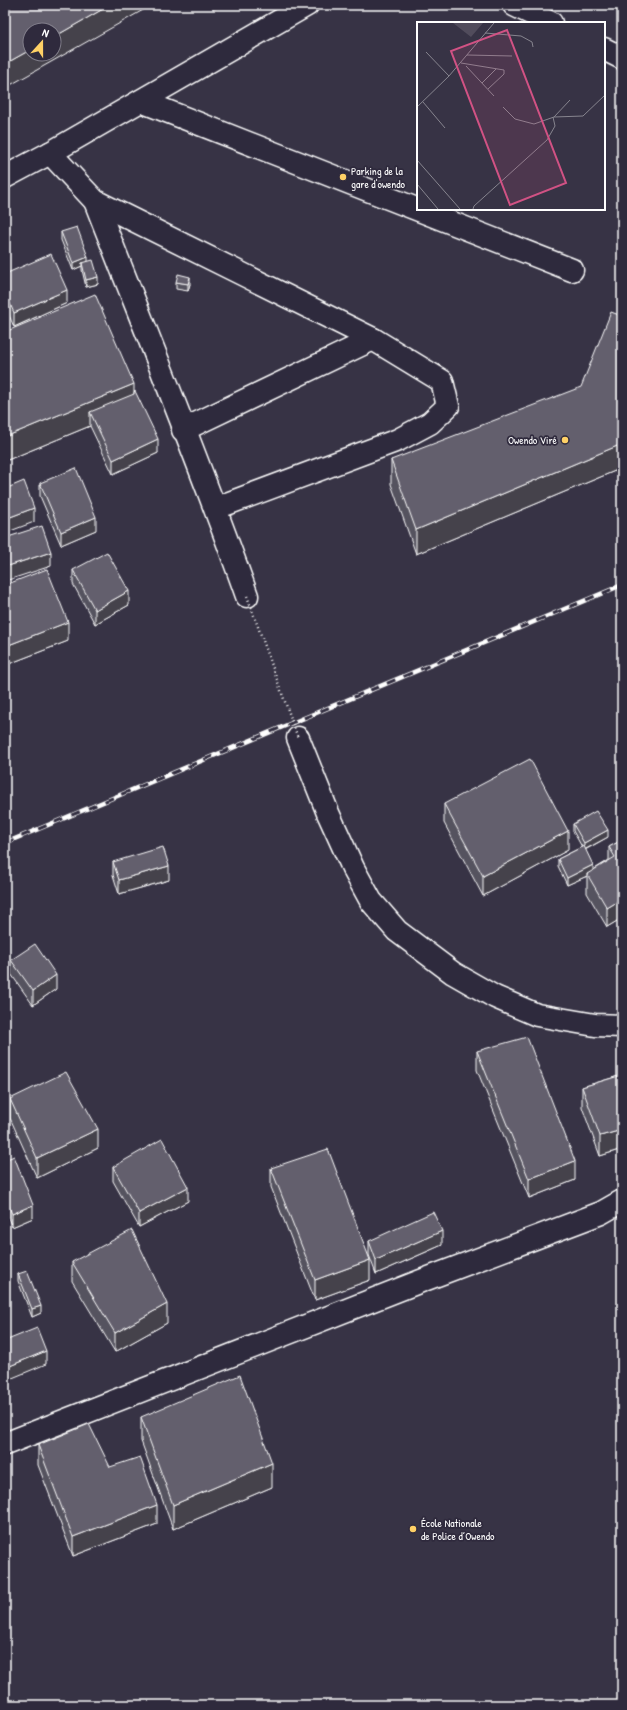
<svg xmlns="http://www.w3.org/2000/svg" width="627" height="1710" viewBox="0 0 627 1710" font-family="'Patrick Hand',sans-serif">
  <style>
    .lines { fill: none; stroke-linecap: round; stroke-linejoin: round }
    .minor-casing { stroke: #fff; stroke-width: 25 }
    .minor { stroke: #2f2a3d; stroke-width: 22 }
    .rail-casing { stroke: #fff; stroke-width: 4.5 }
    .rail { stroke: #2f2a3d; stroke-width: 3; stroke-dasharray: 9; stroke-linecap: butt }
    .path-bridge { stroke: #fff; stroke-width: 2.5; stroke-dasharray: 1 3; stroke-linecap: butt }
    .wall { fill: #55525e; stroke: #fff }
    .shaded-wall { fill: #45424c; stroke: #fff }
    .building { fill: #635f6d; stroke: #fff }
    .poi-dot { fill: #ffd166; stroke: #2f2a3d; stroke-width: 1.5 }
    .labels { text-anchor: middle; stroke-width: 3.5; stroke-linejoin: round; paint-order: stroke }
    .poi-label { font-size: 11px; fill: #fff; stroke: #2f2a3d; text-anchor: start }
    .inset-road { fill: none; stroke: #87858f; stroke-width: 1 }
    .view { fill: #d15284; fill-opacity: 0.15; stroke: #d15284; stroke-width: 2 }
    .inset-edge { fill: none; stroke: #fff; stroke-width: 2 }
  </style>
  <rect width="100%" height="100%" fill="#373345"/>
  <filter id="ink" filterUnits="userSpaceOnUse"><feTurbulence type="fractalNoise" baseFrequency=".025" numOctaves="2"/><feDisplacementMap in="SourceGraphic" scale="8" xChannelSelector="R" yChannelSelector="G"/><feConvolveMatrix kernelMatrix="1 2 1 2 8 2 1 2 1" color-interpolation-filters="sRGB"/></filter>
  <g filter="url(#ink)">
    <g class="lines">
      <!-- minor casing -->
      <g class="minor-casing">
        <g id="minor">
          <path d="M514 5 551 23"/>
          <path d="M604 49 622 58"/>
          <path d="M141 101 572 270"/>
          <path d="M50 153 95 201 373 339 442 381 448 406 430 423 398 440 216 508"/>
          <path d="M5 177 50 153 307 5"/>
          <path d="M95 201C146 332 200 463 247 596"/>
          <path d="M183 430 373 339"/>
          <path d="M298 738 328 813 353 868 371 901 397 931 453 973 495 997 537 1015 595 1025 622 1026"/>
          <path d="M5 1444 421 1281 601 1213 622 1201"/>
        </g>
      </g>
      <!-- minor -->
      <use href="#minor" class="minor"/>
      <!-- rail casing -->
      <g class="rail-casing">
        <path id="rail" d="M5 843 622 585"/>
      </g>
      <!-- rail -->
      <use href="#rail" class="rail"/>
      <!-- path-bridge -->
      <path class="path-bridge" d="M247 596 298 738"/>
    </g>
    <!-- wall -->
    <g class="wall">
      <path d="M61 232 88 262 98 284 86 287 82 270V266L73 270 61 240Z"/>
      <path d="M5 274 67 303 14 327 5 306Z"/>
      <path d="M176 282 190 284 188 291 176 289Z"/>
      <path d="M5 332 134 392 158 453 113 474 90 426 5 461Z"/>
      <path d="M391 460 622 468 416 554 391 484Z"/>
      <path d="M40 483 96 530 61 545 40 496Z"/>
      <path d="M73 570 129 605 95 624 73 584Z"/>
      <path d="M5 585 68 641 6 665 5 663Z"/>
      <path d="M444 804 568 850 483 896 444 823Z"/>
      <path d="M573 824 608 837 585 850 593 870 609 860V847L622 840V918L607 927 587 893V876L567 885 558 866V859L582 847 573 831Z"/>
      <path d="M113 862 169 880 119 894 113 875Z"/>
      <path d="M11 960 56 989 33 1005 11 974Z"/>
      <path d="M477 1051 575 1180 529 1198 477 1070Z"/>
      <path d="M622 1075V1149L600 1156 582 1107V1087Z"/>
      <path d="M10 1099 98 1148 37 1178 10 1118Z"/>
      <path d="M5 1160 33 1218 12 1227 5 1211Z"/>
      <path d="M113 1167 188 1201 139 1227 113 1181Z"/>
      <path d="M271 1168 370 1280 315 1300 271 1187Z"/>
      <path d="M369 1241 442 1245 376 1274 369 1255Z"/>
      <path d="M72 1262 167 1323 115 1352 72 1281Z"/>
      <path d="M18 1274 41 1313 32 1317 18 1281Z"/>
      <path d="M141 1417 272 1487 173 1529 141 1441Z"/>
      <path d="M38 1445 157 1524 73 1556 38 1465Z"/>
    </g>
    <!-- shaded-wall -->
    <g class="shaded-wall">
      <path d="M110 5H152L5 88V64L30 50V54H54V37Z"/>
      <path d="M213 5H223L213 9Z"/>
      <path d="M88 257V264L82 263V266L73 270V263Z"/>
      <path d="M98 277V284L86 287V280Z"/>
      <path d="M190 277V284L188 291V284Z"/>
      <path d="M67 290V303L14 327V313Z"/>
      <path d="M134 384V408L90 412V426L5 461V437Z"/>
      <path d="M158 439V453L113 474V460Z"/>
      <path d="M622 444V468L416 554V530Z"/>
      <path d="M34 508V522L5 533V519Z"/>
      <path d="M96 517V530L61 545V532Z"/>
      <path d="M51 552V566L5 581V567Z"/>
      <path d="M129 591V605L95 624V610Z"/>
      <path d="M68 622V641L6 665V646Z"/>
      <path d="M608 830V837L584 850V843Z"/>
      <path d="M568 831V850L483 896V876Z"/>
      <path d="M593 865V872L587 874V876L567 885V878Z"/>
      <path d="M169 866V880L119 894V880Z"/>
      <path d="M622 899V918L607 927V908Z"/>
      <path d="M56 975V989L33 1005V991Z"/>
      <path d="M98 1129V1148L37 1178V1158Z"/>
      <path d="M622 1130V1149L600 1156V1136Z"/>
      <path d="M575 1161V1180L529 1198V1179Z"/>
      <path d="M188 1187V1201L139 1227V1213Z"/>
      <path d="M33 1205V1218L12 1227V1214Z"/>
      <path d="M442 1231V1245L376 1274V1260Z"/>
      <path d="M370 1260V1280L315 1300V1280Z"/>
      <path d="M167 1304V1323L115 1352V1333Z"/>
      <path d="M41 1306V1313L32 1317V1309Z"/>
      <path d="M46 1351V1364L5 1381V1368Z"/>
      <path d="M272 1463V1487L173 1529V1505Z"/>
      <path d="M157 1505V1524L73 1556V1537Z"/>
    </g>
    <!-- building -->
    <g class="building">
      <path d="M5 5H110L54 37V30H30V50L5 64Z"/>
      <path d="M77 227 88 257 73 263 61 232Z"/>
      <path d="M51 254 67 290 14 313 5 292V274Z"/>
      <path d="M93 260 98 277 86 280 82 263Z"/>
      <path d="M178 274 190 277 188 284 176 282Z"/>
      <path d="M95 294 134 384 5 437V332Z"/>
      <path d="M611 312 622 316V444L416 530 391 460 581 387Z"/>
      <path d="M135 391 158 439 113 460 90 412 134 394V392Z"/>
      <path d="M76 468 96 517 61 532 40 483Z"/>
      <path d="M24 481 34 508 5 519V489Z"/>
      <path d="M42 526 51 552 5 567V538Z"/>
      <path d="M107 552 129 591 95 610 73 570Z"/>
      <path d="M47 569 68 622 6 646 5 644V585Z"/>
      <path d="M530 759 568 831 483 876 444 804Z"/>
      <path d="M596 811 608 830 584 843 573 824Z"/>
      <path d="M622 840V899L607 908 587 874 615 857 609 847Z"/>
      <path d="M584 846 593 865 567 878 558 859Z"/>
      <path d="M163 847 169 866 119 880 113 862Z"/>
      <path d="M35 944 56 975 33 991 11 960Z"/>
      <path d="M527 1037 575 1161 529 1179 477 1051Z"/>
      <path d="M66 1072 98 1129 37 1158 10 1099Z"/>
      <path d="M622 1075V1130L600 1136 582 1087Z"/>
      <path d="M162 1139 188 1187 139 1213 113 1167Z"/>
      <path d="M328 1149 370 1260 315 1280 271 1168Z"/>
      <path d="M14 1156 33 1205 12 1214 5 1197V1160Z"/>
      <path d="M433 1212 442 1231 376 1260 369 1241Z"/>
      <path d="M132 1230 167 1304 115 1333 72 1262Z"/>
      <path d="M27 1271 41 1306 32 1309 18 1274Z"/>
      <path d="M37 1328 46 1351 5 1368V1341Z"/>
      <path d="M240 1375 272 1463 173 1505 141 1417Z"/>
      <path d="M89 1424 110 1467 140 1457 157 1505 73 1537 38 1445Z"/>
    </g>
  </g>
  <!-- markers -->
  <g class="poi-dot">
    <circle cx="343" cy="177" r="4"/>
    <circle cx="565" cy="440" r="4"/>
    <circle cx="413" cy="1529" r="4"/>
  </g>
  <g class="labels">
    <!-- poi labels -->
    <g class="poi-label">
      <text x="351" y="175">Parking de la<tspan x="351" dy="13">gare d'owendo</tspan></text>
      <text x="557" y="444" text-anchor="end">Owendo Viré</text>
      <text x="421" y="1527">École Nationale<tspan x="421" dy="13">de Police d’Owendo</tspan></text>
    </g>
  </g>
  <!-- overview -->
  <g transform="translate(417 22)">
    <rect width="188" height="188" fill="#373345"/>
    <path d="M36 1H66L54 15Z" fill="#514c5c"/>
    <path class="inset-road" d="M68 11 104 14 115 20 116 25M9 30 32 54M50 33 95 34M44 41 87 48V52L71 67M49 44 77 74M65 61 79 47M6 80 28 106M0 85 32 54 77 1M86 85 98 97 117 102 137 95 153 78M137 95 166 94 188 73M0 138 43 187M0 162 21 187M56 187 57 184 130 118 138 104 136 95"/>
    <path class="view" d="M90 8 149 161 93 183 34 29Z"/>
    <rect width="188" height="188" class="inset-edge"/>
  </g>
  <!-- margin -->
  <rect width="627" height="1710" fill="none" stroke="#2f2a3d" stroke-width="20"/>
  <rect x="10" y="10" width="607" height="1690" fill="none" stroke="#fff" stroke-width="1.5" filter="url(#ink)"/>
  <!-- north arrow -->
  <g transform="translate(42 42) rotate(21)"><circle r="19" fill="#2f2a3d" stroke="#827f8b"/>
  <path d="M0-3L7 15L0 10L-7 15Z" fill="#ffd166"/>
  <text y="-6" font-size="11" font-weight="bold" text-anchor="middle" fill="#ffffff">N</text>
  </g>
</svg>
